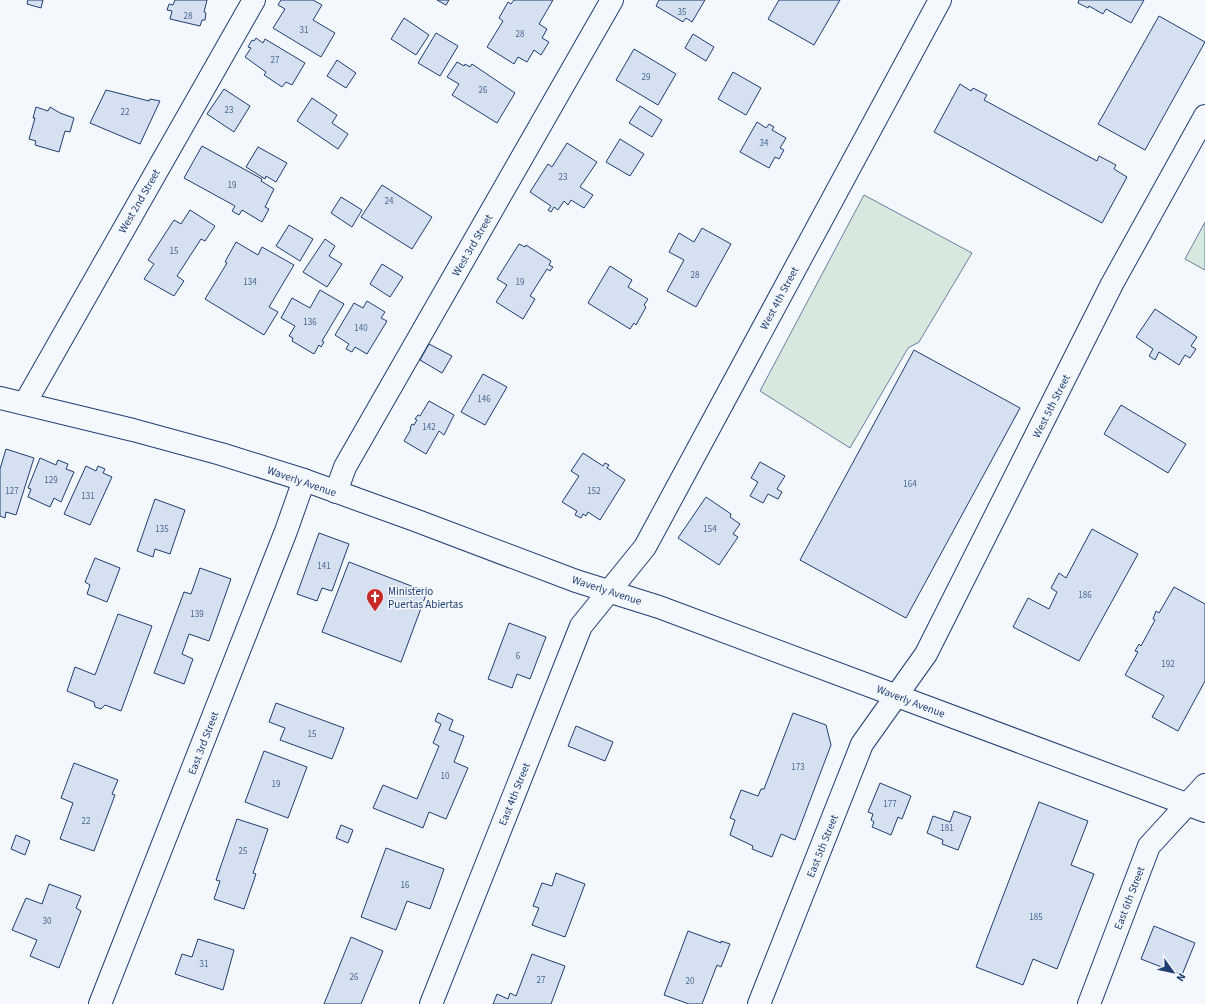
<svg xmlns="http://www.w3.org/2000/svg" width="1205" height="1004" viewBox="0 0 1205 1004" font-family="'Source Sans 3',sans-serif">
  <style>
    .green { fill: #d7e8df; stroke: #687fa3 }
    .building { fill: #d5e0f0; stroke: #1d3f73 }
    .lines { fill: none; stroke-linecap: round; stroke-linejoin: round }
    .street-casing { stroke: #1d3f73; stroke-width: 24 }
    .primary-casing { stroke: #1d3f73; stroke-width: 24 }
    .street { stroke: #f4f7fb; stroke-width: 22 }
    .primary { stroke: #f4f7fb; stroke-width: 22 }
    .labels { text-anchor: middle; stroke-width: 3; stroke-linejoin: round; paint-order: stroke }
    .number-label { font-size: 9px; fill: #4b6792 }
    .street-label { font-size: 11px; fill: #1d3f73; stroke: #f4f7fb }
    .poi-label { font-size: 11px; fill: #1d3f73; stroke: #f4f7fb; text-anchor: start }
  </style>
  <rect width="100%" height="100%" fill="#f4f7fb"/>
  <!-- green -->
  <g class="green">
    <path d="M864 195 972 253 919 342 908 348 850 448 760 391Z"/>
    <path d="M1205 222V270L1185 259Z"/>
  </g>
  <!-- building -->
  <g class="building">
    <path d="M28 0H43L41 8 27 4Z"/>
    <path d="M175 0H207L204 12 206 13 205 20H202L200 26 170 19 172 11 167 10 169 4 173 5Z"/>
    <path d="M281 0H313L322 5 313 20 335 33 321 57 273 28 285 9 278 5Z"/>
    <path d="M437 0H449L446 5Z"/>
    <path d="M514 0H553L539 24 547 29 542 38 549 42 541 55 534 50 527 62 518 57 514 64 487 47 503 21 499 18 508 2 511 4Z"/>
    <path d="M659 0H705L692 22 686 18 683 22 656 6Z"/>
    <path d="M779 0H840L814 45 768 19Z"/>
    <path d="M1079 0H1144L1131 23 1106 9 1103 14 1089 6 1088 8 1078 3Z"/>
    <path d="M1159 16 1205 42 1145 150 1098 124Z"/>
    <path d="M404 18 429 35 416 55 391 39Z"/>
    <path d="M436 33 458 46 440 76 418 63Z"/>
    <path d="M693 34 714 47 706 61 685 48Z"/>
    <path d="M256 38 263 43 265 39 305 63 292 85 286 82 282 87 264 75 266 72 245 57 251 48 248 47 252 40 254 41Z"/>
    <path d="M634 49 676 74 658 105 616 80Z"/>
    <path d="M337 60 356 73 346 88 327 76Z"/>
    <path d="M457 62 464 66 465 64 470 67 472 64 515 93 497 123 452 95 459 84 447 77Z"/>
    <path d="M733 72 761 88 746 115 718 99Z"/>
    <path d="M960 84 971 91 973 88 987 95 984 100 1097 161 1099 156 1116 165 1114 169 1127 177 1102 223 934 132Z"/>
    <path d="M224 89 250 106 234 132 207 114Z"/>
    <path d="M106 90 149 101 150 99 160 101 140 144 90 123Z"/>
    <path d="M312 98 337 115 332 123 348 134 338 149 297 121Z"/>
    <path d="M640 106 662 120 652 137 629 123Z"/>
    <path d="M36 107 48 111 50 107 60 113 74 118 70 132 65 131 59 152 35 145 36 141 29 139 35 118H33Z"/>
    <path d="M757 122 766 128 769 124 774 127 772 130 786 138 780 148 784 150 779 159 775 157 769 168 740 152Z"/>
    <path d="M620 139 644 154 630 176 606 162Z"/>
    <path d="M567 143 597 162 580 187 593 195 584 208 571 200 568 205 564 201 558 210 554 207 551 212 548 210 551 206 530 192 548 164 552 167Z"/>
    <path d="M202 146 262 179 261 181 274 189 265 207 269 209 262 222 242 210 239 215 232 211 235 206 184 178Z"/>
    <path d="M258 147 287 163 276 182 266 176 265 179 246 167Z"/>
    <path d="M382 185 432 217 412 249 361 217Z"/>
    <path d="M341 197 362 210 352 227 331 213Z"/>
    <path d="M190 210 215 226 205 241 201 239 177 276 184 281 174 296 144 279 154 264 148 260 174 220 181 224Z"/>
    <path d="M289 225 313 239 300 261 276 246Z"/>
    <path d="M702 228 731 244 696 307 667 291 684 260 669 252 679 233 694 242Z"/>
    <path d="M325 239 335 246 329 256 342 264 327 287 303 272Z"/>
    <path d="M236 242 258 255 262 247 294 265 269 307 278 312 264 335 205 299 227 263 225 262Z"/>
    <path d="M519 244 525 247 526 245 551 261 549 265 553 267 550 271 547 269 530 296 535 299 523 319 496 302 507 285 497 279Z"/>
    <path d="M382 264 403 277 390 297 370 284Z"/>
    <path d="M610 266 632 280 628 287 648 299 644 305 646 307 636 325 634 323 630 329 588 303Z"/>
    <path d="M320 290 344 304 322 341 324 342 321 347 319 345 314 354 292 341 293 338 289 336 295 326 281 318 292 298 310 308Z"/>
    <path d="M367 301 385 312 381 318 387 321 367 354 355 347 352 352 346 349 349 344 335 335 354 303 363 308Z"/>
    <path d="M1155 309 1197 337 1191 346 1196 349 1190 358 1185 355 1179 365 1159 352 1155 360 1149 356 1153 349 1136 337Z"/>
    <path d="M429 344 452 356 442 373 420 360Z"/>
    <path d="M914 350 1020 408 906 618 800 560Z"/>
    <path d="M483 374 507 387 485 425 461 412Z"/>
    <path d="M429 401 454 415 444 435 439 431 426 454 404 441 411 429 410 428 412 424 414 425 417 420 415 419 418 415 420 416Z"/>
    <path d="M1121 405 1186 444 1168 473 1104 434Z"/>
    <path d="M6 449 34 458 16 515 6 512 5 518 0 516V469Z"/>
    <path d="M583 453 603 466 605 463 609 465 607 468 625 480 600 520 588 512 586 516 583 514 581 518 575 515 577 511 562 502 579 476 571 471Z"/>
    <path d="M40 458 56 465 58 460 68 464 66 469 74 472 61 502 54 498 50 507 28 497 31 489 28 488Z"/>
    <path d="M760 462 785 476 777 489 782 492 778 499 768 494 763 503 750 496 758 482 751 478Z"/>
    <path d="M86 466 96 471 98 466 105 469 103 473 112 477 90 525 64 514Z"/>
    <path d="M706 497 731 514 730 517 740 524 733 534 738 537 719 565 678 538Z"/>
    <path d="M155 499 185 510 170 554 155 549 153 557 137 551Z"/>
    <path d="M1092 529 1138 554 1079 661 1013 627 1028 598 1049 609 1057 592 1051 588 1059 573 1066 578Z"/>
    <path d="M319 533 349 544 332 591 322 588 317 601 297 594Z"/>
    <path d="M95 558 120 568 107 602 87 594 90 585 85 582Z"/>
    <path d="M349 562 427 592 401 662 322 632Z"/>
    <path d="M200 568 231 579 209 641 189 634 182 654 193 659 184 684 154 673 184 592 191 594Z"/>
    <path d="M1174 587 1205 604V681L1178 731 1152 717 1164 696 1125 675 1138 652 1135 651 1139 644 1141 646 1155 620 1153 619 1156 611 1159 613Z"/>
    <path d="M118 614 152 626 121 711 105 705 101 709 95 707 94 702 67 691 75 667 95 675Z"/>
    <path d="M509 623 546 637 530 679 517 674 512 688 488 679Z"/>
    <path d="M276 703 344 728 332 759 280 740 285 728 269 722Z"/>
    <path d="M438 713 453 720 449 730 464 736 454 762 468 768 446 819 429 812 423 828 373 808 383 785 417 799 439 746 433 743 441 724 435 721Z"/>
    <path d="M793 713 826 725 831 745 795 840 781 834 772 857 752 849 753 846 730 835 735 820 730 818 741 790 758 796 761 789H764Z"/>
    <path d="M576 726 613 742 605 761 568 746Z"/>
    <path d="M264 751 307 767 288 818 245 802Z"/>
    <path d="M74 763 118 780 112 794 115 795 94 851 60 839 73 803 61 798Z"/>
    <path d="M880 783 911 796 902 819 898 817 891 835 872 827 874 822 871 820 873 814 868 812Z"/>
    <path d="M1039 802 1088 821 1071 865 1094 874 1057 969 1033 959 1023 985 976 967Z"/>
    <path d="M954 811 971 817 958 850 942 844 943 840 927 833 933 816 950 822Z"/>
    <path d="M237 819 268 829 253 873 256 874 244 909 214 899 220 881 216 880Z"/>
    <path d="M341 825 353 830 348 843 336 838Z"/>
    <path d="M16 835 30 841 25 855 11 849Z"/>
    <path d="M386 848 444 869 430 909 407 901 396 930 361 917Z"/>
    <path d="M556 873 585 884 565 937 532 925 539 908 533 906 542 883 552 886Z"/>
    <path d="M49 884 81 896 76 908 81 911 59 968 30 956 37 940 12 930 26 898 42 904Z"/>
    <path d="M1154 926 1195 943 1182 975 1141 959Z"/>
    <path d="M688 931 721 943V941L730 944 721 967 717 965 702 1004H689L664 995Z"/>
    <path d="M351 937 383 951 361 1004H324Z"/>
    <path d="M198 939 234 950 223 990 175 974 182 954 192 957Z"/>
    <path d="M532 954 565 966 551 1004H493L497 994 508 999 510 993 516 996Z"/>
  </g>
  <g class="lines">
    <!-- street casing -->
    <g class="street-casing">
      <g id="street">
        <path d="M25 403 254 0"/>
        <path d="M336 492 345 467 357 446 612 0"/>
        <path d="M100 1004 286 531 304 480"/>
        <path d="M431 1004 581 626 645 547 940 0"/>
        <path d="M759 1004 862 744 926 654 1112 284 1205 116"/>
        <path d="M1089 1004 1149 846 1205 785"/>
      </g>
    </g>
    <!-- primary casing -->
    <g class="primary-casing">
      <path id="primary" d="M0 398 133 430 221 454 304 480 412 519 576 581 659 607 1205 811"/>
    </g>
    <!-- street -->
    <use href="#street" class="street"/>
    <!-- primary -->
    <use href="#primary" class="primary"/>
  </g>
  <!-- icons -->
  <defs>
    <g id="church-pin" transform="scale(0.9)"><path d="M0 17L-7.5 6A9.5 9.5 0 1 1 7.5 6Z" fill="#c62828" stroke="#f4f7fb"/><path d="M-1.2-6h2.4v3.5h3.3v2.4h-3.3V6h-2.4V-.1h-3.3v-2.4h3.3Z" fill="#fff"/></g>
  </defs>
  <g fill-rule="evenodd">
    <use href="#church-pin" x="375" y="597"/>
  </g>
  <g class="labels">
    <!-- number labels -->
    <g class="number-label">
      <text x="682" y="15">35</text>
      <text x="188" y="19">28</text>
      <text x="304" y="33">31</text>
      <text x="520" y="37">28</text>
      <text x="275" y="63">27</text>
      <text x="646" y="80">29</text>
      <text x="483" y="93">26</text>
      <text x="229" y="113">23</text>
      <text x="125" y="115">22</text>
      <text x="764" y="146">34</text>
      <text x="563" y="180">23</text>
      <text x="232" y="188">19</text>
      <text x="389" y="204">24</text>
      <text x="174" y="254">15</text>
      <text x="695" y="278">28</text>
      <text x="250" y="285">134</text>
      <text x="520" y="285">19</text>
      <text x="310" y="325">136</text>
      <text x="361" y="331">140</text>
      <text x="484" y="402">146</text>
      <text x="429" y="430">142</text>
      <text x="51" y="483">129</text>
      <text x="910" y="487">164</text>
      <text x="12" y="494">127</text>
      <text x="594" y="494">152</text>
      <text x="88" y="499">131</text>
      <text x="162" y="532">135</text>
      <text x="710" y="532">154</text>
      <text x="324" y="569">141</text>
      <text x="1085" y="598">186</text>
      <text x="197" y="617">139</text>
      <text x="518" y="659">6</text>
      <text x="1168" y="667">192</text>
      <text x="312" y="737">15</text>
      <text x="798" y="770">173</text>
      <text x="445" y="779">10</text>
      <text x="276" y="787">19</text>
      <text x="890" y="807">177</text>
      <text x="86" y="824">22</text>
      <text x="947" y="831">181</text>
      <text x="243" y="854">25</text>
      <text x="405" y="888">16</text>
      <text x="1036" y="920">185</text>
      <text x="47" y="924">30</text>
      <text x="204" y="967">31</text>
      <text x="354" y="980">26</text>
      <text x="541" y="983">27</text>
      <text x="690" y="984">20</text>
    </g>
    <!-- street labels -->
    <g class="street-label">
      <text transform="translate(139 201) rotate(-60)" y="4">West 2nd Street</text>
      <text transform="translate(472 245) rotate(-60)" y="4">West 3rd Street</text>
      <text transform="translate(779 298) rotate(-62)" y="4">West 4th Street</text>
      <text transform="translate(1051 406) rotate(-63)" y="4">West 5th Street</text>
      <text transform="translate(302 481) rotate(19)" y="4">Waverly Avenue</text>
      <text transform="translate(607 590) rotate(18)" y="4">Waverly Avenue</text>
      <text transform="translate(911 701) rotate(21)" y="4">Waverly Avenue</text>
      <text transform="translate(203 743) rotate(-69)" y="4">East 3rd Street</text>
      <text transform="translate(514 794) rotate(-68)" y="4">East 4th Street</text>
      <text transform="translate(822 846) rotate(-68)" y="4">East 5th Street</text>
      <text transform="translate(1129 898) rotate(-69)" y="4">East 6th Street</text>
    </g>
    <!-- poi labels -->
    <g class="poi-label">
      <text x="388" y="595">Ministerio<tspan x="388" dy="13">Puertas Abiertas</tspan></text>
    </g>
  </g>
  <!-- north arrow -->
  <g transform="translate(1173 972) rotate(123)" stroke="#f4f7fb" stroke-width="3" paint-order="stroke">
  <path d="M0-3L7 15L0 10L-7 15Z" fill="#1d3f73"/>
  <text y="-6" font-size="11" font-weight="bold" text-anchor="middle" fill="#1d3f73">N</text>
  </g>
</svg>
